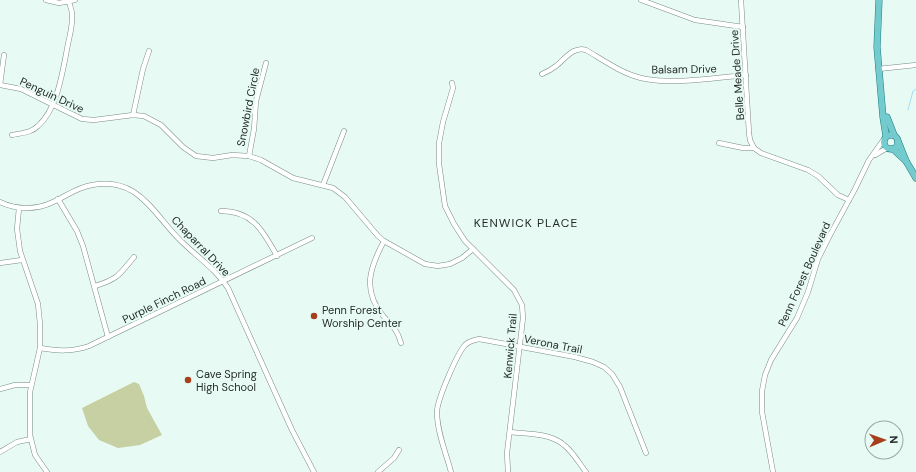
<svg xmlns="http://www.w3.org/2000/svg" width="916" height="472" viewBox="0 0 916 472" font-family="'DM Sans',sans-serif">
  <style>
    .garden { fill: #c6d0a3 }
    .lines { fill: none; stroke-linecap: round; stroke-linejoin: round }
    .stream { stroke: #a3def6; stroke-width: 1 }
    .minor-casing { stroke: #798c85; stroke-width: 5.5 }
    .major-casing { stroke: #1c7c7e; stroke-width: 7 }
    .minor { stroke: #fff; stroke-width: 4.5 }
    .major { stroke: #74cbcd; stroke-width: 6 }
    .poi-dot { fill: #a73f1e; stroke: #e7fbf4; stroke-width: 1.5 }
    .labels { text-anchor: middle; stroke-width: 4; stroke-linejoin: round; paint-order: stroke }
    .street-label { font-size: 11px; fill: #242b29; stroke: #e7fbf4 }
    .poi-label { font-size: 11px; fill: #242b29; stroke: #e7fbf4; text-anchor: start }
    .neighbourhood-label { font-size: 12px; letter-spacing: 1px; fill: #242b29; stroke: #e7fbf4 }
  </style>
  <rect width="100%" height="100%" fill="#e7fbf4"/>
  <!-- garden -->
  <path class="garden" d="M134 382 139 384 144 396 147 408 162 435 140 445 118 448 99 440 88 426 82 408Z"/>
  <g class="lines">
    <!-- stream -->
    <path class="stream" d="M908 110 913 91 916 89"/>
    <!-- minor casing -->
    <g class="minor-casing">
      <g id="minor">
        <path d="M46 0 59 3 75 0"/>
        <path d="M641 0 695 20 743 27"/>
        <path d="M741 0 749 133 750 140 754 148"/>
        <path d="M878 69 916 65"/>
        <path d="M542 74C547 72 552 69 556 66 565 59 573 46 586 50 603 60 621 73 641 78 669 85 716 78 746 75"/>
        <path d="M452 83 453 88 443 122 439 143V164L445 206 454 224 465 241 514 290 522 305 523 318 507 453 508 472"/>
        <path d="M0 85 21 89 82 119 94 120 133 115 144 116 161 125 183 147 196 156 213 158 232 155 249 156 261 160 293 178 333 188 345 197 378 236 384 241 425 264 438 266 450 264 462 258 473 249"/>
        <path d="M0 85 4 55"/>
        <path d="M133 115 143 69 149 51"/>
        <path d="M12 135C21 133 31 133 38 126 58 109 63 69 68 44 70 34 73 24 72 14 72 10 70 6 69 2"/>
        <path d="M719 143 743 148H754L761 153 808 170 818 176 838 195 849 200"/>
        <path d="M875 155 887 148"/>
        <path d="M249 156 254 129 256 101 266 63"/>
        <path d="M323 185 344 131"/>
        <path d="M58 199 77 231 83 246 108 337"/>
        <path d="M0 202C16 210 37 210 53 202 66 196 78 187 92 185 139 176 153 214 181 241 197 257 216 269 228 288L292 430 314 472"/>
        <path d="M19 208 17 229 20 251 38 304 40 324V348L30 392V435L35 455 47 472"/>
        <path d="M221 211C253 211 263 231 277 256"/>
        <path d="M384 241C369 269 362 291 384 317 392 325 398 331 401 343"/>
        <path d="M0 263 22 260"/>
        <path d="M95 286C118 279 119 275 134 257"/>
        <path d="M40 348C57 351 72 352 89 346L312 238"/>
        <path d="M0 389 15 385H31"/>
        <path d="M510 432C528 434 550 433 564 445 573 452 579 463 586 472"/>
        <path d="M0 452 17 442 31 439"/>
        <path d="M378 472 394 458 399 450"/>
        <path d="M451 472C446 453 437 432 437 412 437 400 457 354 465 345 469 341 474 340 479 339L575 357 593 362 604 367 612 374 620 387 646 453"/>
        <path d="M773 472 762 412V391L765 375 771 360 797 318 808 292 818 259 830 235 855 189 869 160 884 139"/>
      </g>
    </g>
    <!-- major casing -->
    <g class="major-casing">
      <g id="major">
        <path d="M879 0 877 47 883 117 886 136"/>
        <path d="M887 117 894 135"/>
        <circle cx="891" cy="142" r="7"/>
        <path d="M898 141 906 161 916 178"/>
        <path d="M893 149 906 161"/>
      </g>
    </g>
    <!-- minor -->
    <use href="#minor" class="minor"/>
    <!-- major -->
    <use href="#major" class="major"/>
  </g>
  <!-- markers -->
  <g class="poi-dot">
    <circle cx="314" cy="316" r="4"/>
    <circle cx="188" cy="380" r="4"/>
  </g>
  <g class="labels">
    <!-- street labels -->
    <g class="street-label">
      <text transform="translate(684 69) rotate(-1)" y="4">Balsam Drive</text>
      <text transform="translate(737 75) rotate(-94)" y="4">Belle Meade Drive</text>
      <text transform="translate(52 95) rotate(25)" y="4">Penguin Drive</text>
      <text transform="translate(248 107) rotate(-79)" y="4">Snowbird Circle</text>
      <text transform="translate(201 246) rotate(46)" y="4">Chaparral Drive</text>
      <text transform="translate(804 274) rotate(-66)" y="4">Penn Forest Boulevard</text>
      <text transform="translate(164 300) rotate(-26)" y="4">Purple Finch Road</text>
      <text transform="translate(553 344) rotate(11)" y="4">Verona Trail</text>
      <text transform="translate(510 346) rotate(-85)" y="4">Kenwick Trail</text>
    </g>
    <!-- poi labels -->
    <g class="poi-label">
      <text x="322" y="314">Penn Forest<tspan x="322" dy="13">Worship Center</tspan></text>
      <text x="196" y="378">Cave Spring<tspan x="196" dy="13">High School</tspan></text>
    </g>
    <!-- neighbourhood labels -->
    <g class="neighbourhood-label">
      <text x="526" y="227">KENWICK PLACE</text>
    </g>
  </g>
  <!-- north arrow -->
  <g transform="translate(884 440) rotate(88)"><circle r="19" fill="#e7fbf4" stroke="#99a8a3"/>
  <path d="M0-3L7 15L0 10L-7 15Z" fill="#a73f1e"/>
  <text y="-6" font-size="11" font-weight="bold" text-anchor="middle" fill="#242b29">N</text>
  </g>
</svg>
